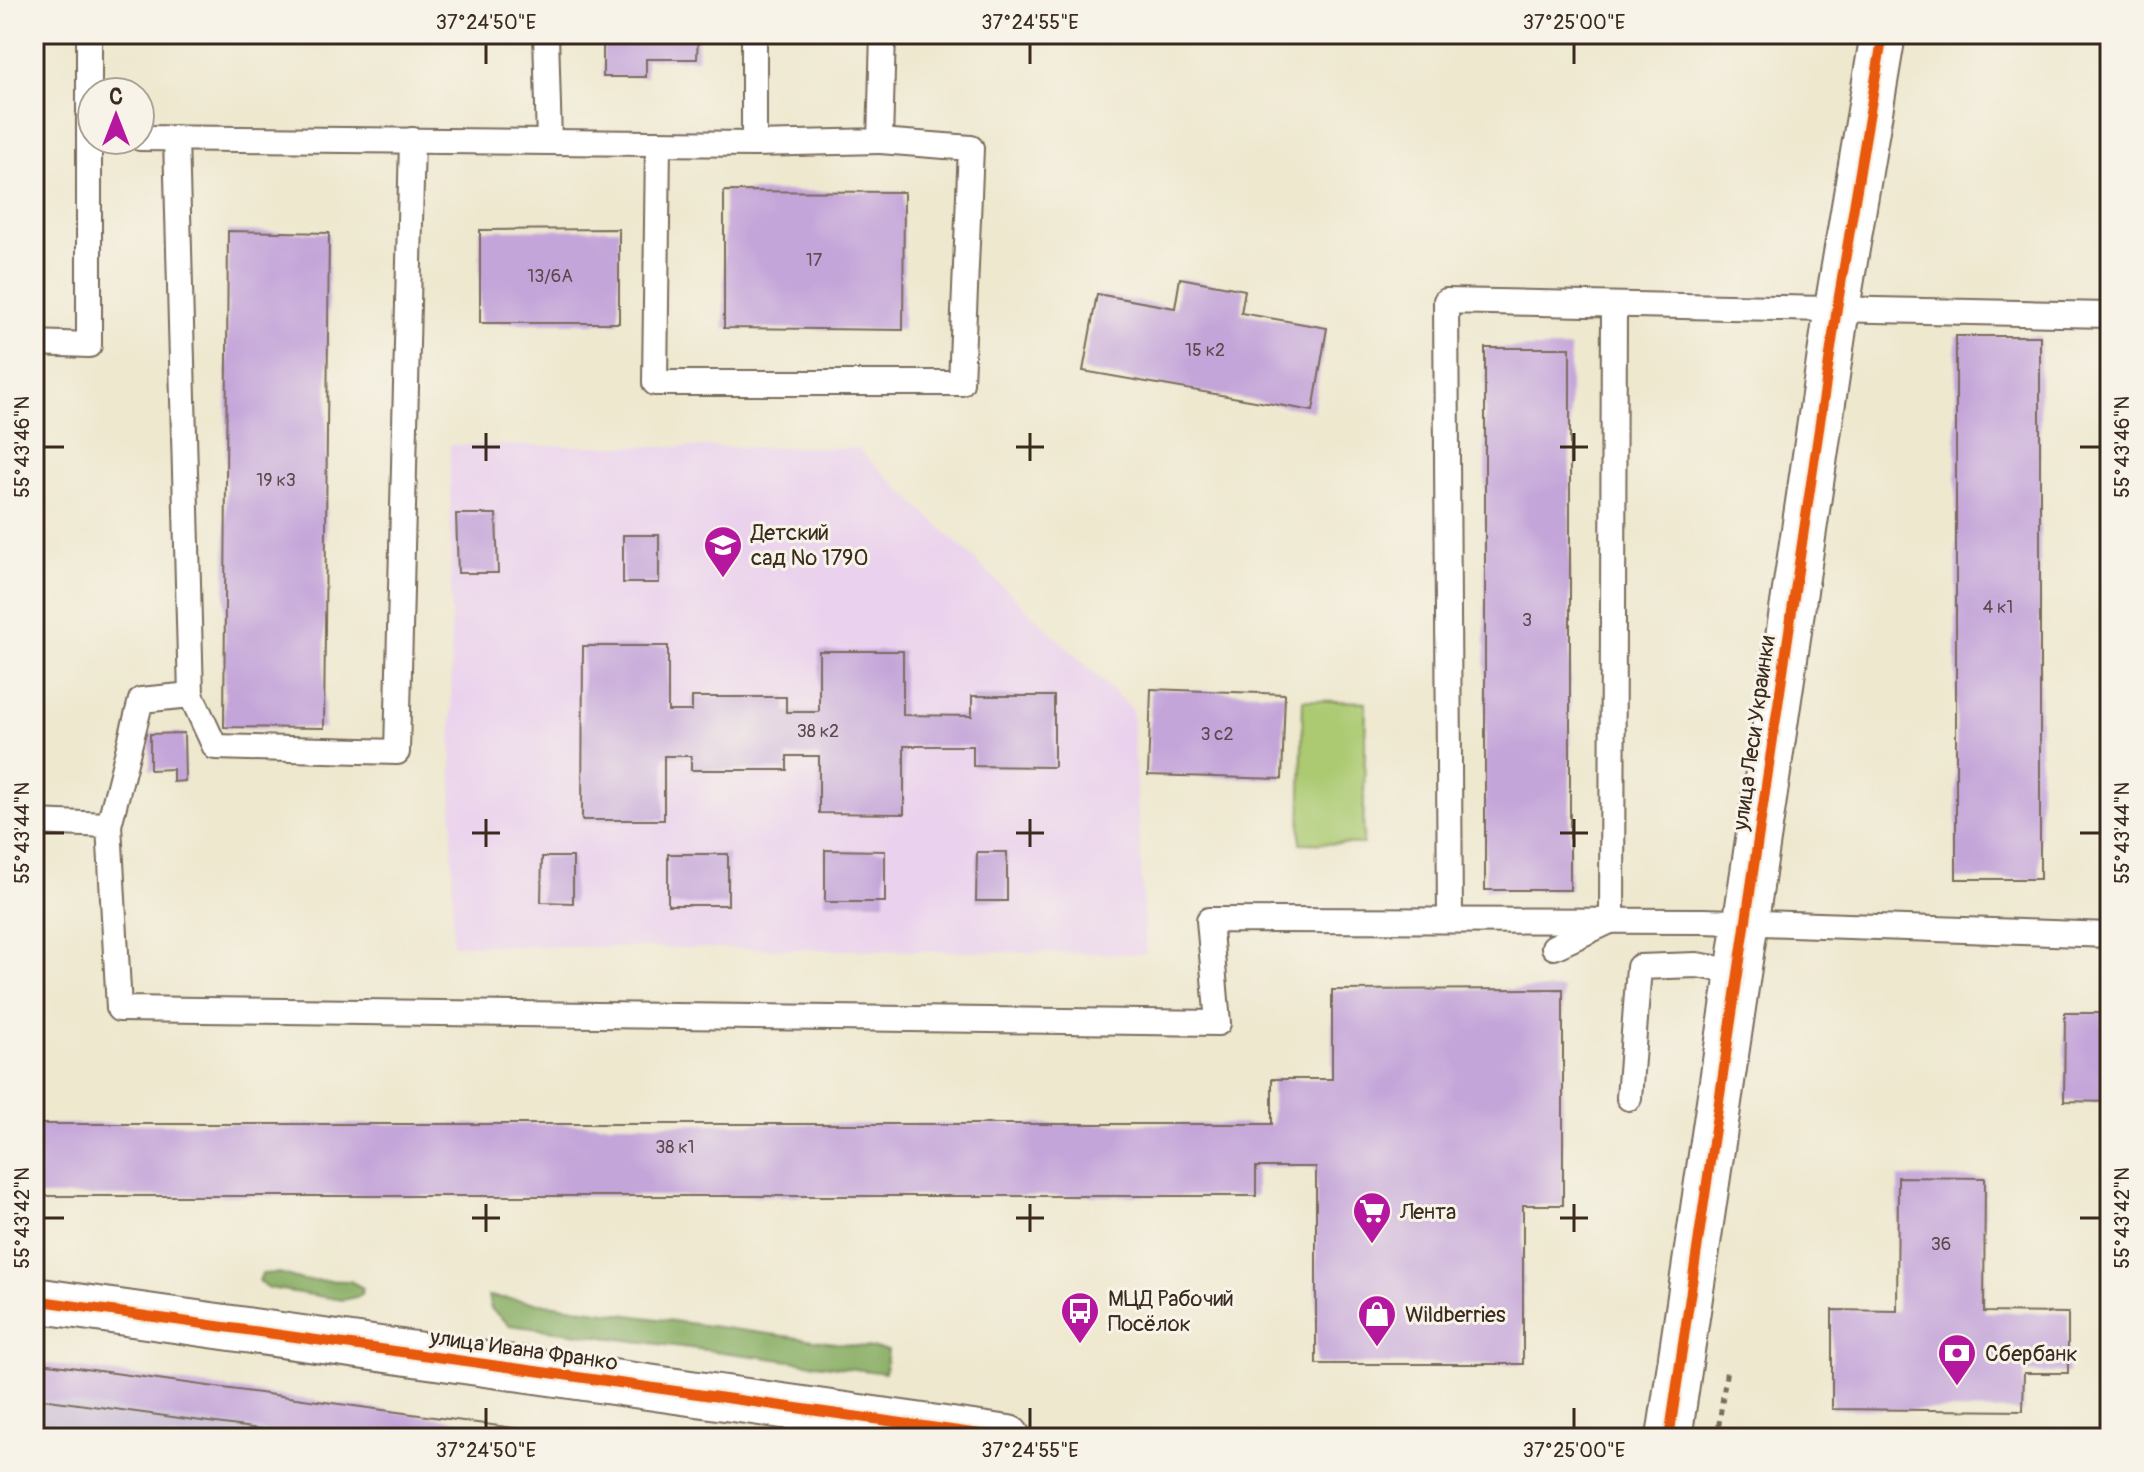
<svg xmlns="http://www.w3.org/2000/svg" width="2144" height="1472" viewBox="0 0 2144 1472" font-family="Pangolin,sans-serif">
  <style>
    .built { fill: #ead1ed }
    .industrial { fill: #cabfd7 }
    .green { fill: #abca72; stroke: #737a48; stroke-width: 2 }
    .forest { fill: #88ae64; stroke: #626c41; stroke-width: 2 }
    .building { fill: #c4a5d9 }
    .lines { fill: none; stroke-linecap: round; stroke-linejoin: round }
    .lane-casing { stroke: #7a6c5c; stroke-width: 28 }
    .street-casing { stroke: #7a6c5c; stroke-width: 48 }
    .secondary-casing { stroke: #7a6c5c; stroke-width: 48 }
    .path { stroke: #7a6c5c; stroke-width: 5; stroke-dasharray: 6 6; stroke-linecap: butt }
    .lane { stroke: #fff; stroke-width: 24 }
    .street { stroke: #fff; stroke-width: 44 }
    .secondary { stroke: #fff; stroke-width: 44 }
    .cycleway-casing { stroke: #f7f3e8; stroke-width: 15 }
    .cycleway { stroke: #e8590c; stroke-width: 10 }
    .ticks { fill: none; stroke: #3b2a1e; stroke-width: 3 }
    .labels { text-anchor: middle; stroke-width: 6; stroke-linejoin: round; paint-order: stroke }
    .number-label { font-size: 18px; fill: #5d494d }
    .poi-label { font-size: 22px; fill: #3b2a1e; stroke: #f7f3e8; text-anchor: start }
    .street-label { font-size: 22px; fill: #3b2a1e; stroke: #f7f3e8 }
    .neatline { fill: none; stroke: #3b2a1e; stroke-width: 3 }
    .ticks-label { font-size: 20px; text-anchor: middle; fill: #3b2a1e }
  </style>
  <rect width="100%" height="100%" fill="#f7f3e8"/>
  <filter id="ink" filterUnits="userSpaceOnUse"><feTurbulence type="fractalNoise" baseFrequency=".0125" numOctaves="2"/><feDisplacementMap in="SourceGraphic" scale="16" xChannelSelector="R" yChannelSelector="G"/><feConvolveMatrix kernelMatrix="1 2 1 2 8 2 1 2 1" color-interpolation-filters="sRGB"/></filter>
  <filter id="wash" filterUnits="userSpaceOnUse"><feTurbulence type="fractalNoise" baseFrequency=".006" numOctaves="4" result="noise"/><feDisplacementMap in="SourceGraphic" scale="32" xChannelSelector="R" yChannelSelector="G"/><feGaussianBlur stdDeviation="1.8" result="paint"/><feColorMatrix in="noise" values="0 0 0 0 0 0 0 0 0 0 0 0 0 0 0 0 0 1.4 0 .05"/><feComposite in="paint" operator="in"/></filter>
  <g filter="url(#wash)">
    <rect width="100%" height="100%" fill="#eee8cf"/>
    <!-- built -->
    <path class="built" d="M450 445 857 448 1132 709 1146 954 453 945Z"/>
    <!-- industrial -->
    <path class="industrial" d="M34 1362 584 1438H34Z"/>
    <!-- green -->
    <path class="green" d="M1303 700 1366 702 1363 844 1300 843Z"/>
    <!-- forest -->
    <g class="forest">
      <path d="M279 1273 302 1280 350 1281 363 1288 360 1296 343 1300 269 1288 259 1281 262 1274Z"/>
      <path d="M488 1296 888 1350 885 1373 509 1325 491 1309Z"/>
    </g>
    <g id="blocks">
      <!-- building -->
      <g class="building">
        <path d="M603 34H698L697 59H646V77H603Z"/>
        <path d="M956 34H994V41L956 40Z"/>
        <path d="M724 191 904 192 903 330 724 328Z"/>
        <path d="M619 229V323H480V230Z"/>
        <path d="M228 231 329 233 324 728 224 727Z"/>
        <path d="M1180 278 1245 290 1241 313 1327 328 1313 411 1083 371 1097 294 1175 308Z"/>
        <rect x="1956" y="336" width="84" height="543"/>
        <rect x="1485" y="348" width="85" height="542"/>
        <path d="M456 514H496L498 573H458Z"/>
        <rect x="623" y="535" width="36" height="48"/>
        <path d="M583 646H668V711H692V697H786V712H819V651H903V715L972 716V696H1054V767L973 766V746H904V814L819 813V756H787V770H691V756H664V820H582Z"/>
        <path d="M1151 689 1285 694 1282 779 1148 775Z"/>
        <path d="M184 733 185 781 173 782V769L150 770V734Z"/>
        <path d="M825 850 885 851V902H825Z"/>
        <path d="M977 852H1007V901H976Z"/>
        <rect x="668" y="854" width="60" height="51"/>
        <path d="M542 857H573V903L541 902Z"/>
        <path d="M1563 989V1205H1523V1364H1316V1167H1256V1196H34V1124H1272V1079H1332V990Z"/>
        <path d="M2065 1013H2110V1102L2064 1101Z"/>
        <path d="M1898 1177 1985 1178 1984 1312 2068 1313V1373H2024L2023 1411 1832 1409V1310L1897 1311Z"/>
        <path d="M34 1362 571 1436V1438H325L34 1398Z"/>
      </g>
    </g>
  </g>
  <g filter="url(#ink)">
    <use href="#blocks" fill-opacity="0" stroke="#7a6c5c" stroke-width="2"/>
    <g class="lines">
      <!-- lane casing -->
      <g class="lane-casing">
        <g id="lane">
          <path d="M546 34 549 142"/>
          <path d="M754 34V144"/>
          <path d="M140 138 754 144 880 141 883 34"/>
          <path d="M176 138 191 695 215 747 397 752 412 140"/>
          <path d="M658 143 655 383H961L971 148 880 141"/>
          <path d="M34 343 89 345V34"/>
          <path d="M34 822 109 825 119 1009 1218 1023 1209 920 1704 921 2110 935"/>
          <path d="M109 825 141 700 191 695"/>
          <path d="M1450 920 1446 301 2110 315"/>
          <path d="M1554 947 1612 920 1614 305"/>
          <path d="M1629 1098 1639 967 1697 965 1738 972"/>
        </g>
      </g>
      <!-- street casing -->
      <g class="street-casing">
        <path id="street" d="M1669 1438 1837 308 1883 34"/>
      </g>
      <!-- secondary casing -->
      <g class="secondary-casing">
        <path id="secondary" d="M34 1300 1008 1438"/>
      </g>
      <!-- path -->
      <path class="path" d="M1717 1438 1727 1368"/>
      <!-- lane -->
      <use href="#lane" class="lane"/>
      <!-- street -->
      <use href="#street" class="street"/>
      <!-- secondary -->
      <use href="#secondary" class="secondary"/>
      <!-- cycleway casing -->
      <g class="cycleway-casing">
        <g id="cycleway">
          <path d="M34 1300 1008 1438"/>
          <path d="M1669 1438 1837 308 1883 34"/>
        </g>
      </g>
      <!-- cycleway -->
      <use href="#cycleway" class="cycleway"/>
    </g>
  </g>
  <!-- ticks -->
  <path class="ticks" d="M486 44V64M1030 44V64M1574 44V64M486 433V461M1030 433V461M1574 433V461M44 447H64M472 447H500M1016 447H1044M1560 447H1588M2080 447H2100M486 819V847M1030 819V847M1574 819V847M44 833H64M472 833H500M1016 833H1044M1560 833H1588M2080 833H2100M486 1204V1232M1030 1204V1232M1574 1204V1232M44 1218H64M472 1218H500M1016 1218H1044M1560 1218H1588M2080 1218H2100M486 1408V1428M1030 1408V1428M1574 1408V1428"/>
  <!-- icons -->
  <defs>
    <g id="school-pin" transform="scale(2)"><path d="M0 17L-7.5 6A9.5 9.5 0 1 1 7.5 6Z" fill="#b5179e" stroke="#f7f3e8"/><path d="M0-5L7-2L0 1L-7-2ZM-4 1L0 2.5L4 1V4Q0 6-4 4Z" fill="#fff"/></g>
    <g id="supermarket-pin" transform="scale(2)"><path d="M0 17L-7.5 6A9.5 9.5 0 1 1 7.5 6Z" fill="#b5179e" stroke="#f7f3e8"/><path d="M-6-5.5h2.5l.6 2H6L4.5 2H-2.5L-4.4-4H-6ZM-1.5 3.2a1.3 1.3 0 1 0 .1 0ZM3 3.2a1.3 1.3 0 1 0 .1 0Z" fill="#fff"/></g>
    <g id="bus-pin" transform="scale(2)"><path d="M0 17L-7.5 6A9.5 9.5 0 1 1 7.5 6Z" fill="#b5179e" stroke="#f7f3e8"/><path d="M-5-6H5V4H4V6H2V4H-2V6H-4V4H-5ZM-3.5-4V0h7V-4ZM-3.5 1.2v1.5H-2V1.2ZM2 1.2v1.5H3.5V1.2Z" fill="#fff"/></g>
    <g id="shop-pin" transform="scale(2)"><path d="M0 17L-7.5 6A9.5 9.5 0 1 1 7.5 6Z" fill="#b5179e" stroke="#f7f3e8"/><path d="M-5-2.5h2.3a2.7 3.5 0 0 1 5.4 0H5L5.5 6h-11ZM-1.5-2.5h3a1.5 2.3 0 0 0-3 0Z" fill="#fff"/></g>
    <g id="bank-pin" transform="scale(2)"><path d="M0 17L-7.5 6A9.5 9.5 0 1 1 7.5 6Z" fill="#b5179e" stroke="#f7f3e8"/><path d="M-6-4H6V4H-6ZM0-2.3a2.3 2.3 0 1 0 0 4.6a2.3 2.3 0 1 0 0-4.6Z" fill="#fff"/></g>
  </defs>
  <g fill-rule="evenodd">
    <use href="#school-pin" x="723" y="545"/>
    <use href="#supermarket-pin" x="1372" y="1211"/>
    <use href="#bus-pin" x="1080" y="1311"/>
    <use href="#shop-pin" x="1377" y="1314"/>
    <use href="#bank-pin" x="1957" y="1353"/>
  </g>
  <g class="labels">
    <!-- number labels -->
    <g class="number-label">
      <text x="814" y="266">17</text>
      <text x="550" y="282">13/6А</text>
      <text x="1205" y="356">15 к2</text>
      <text x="276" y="486">19 к3</text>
      <text x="1998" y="613">4 к1</text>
      <text x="1527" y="626">3</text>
      <text x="818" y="737">38 к2</text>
      <text x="1217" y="740">3 с2</text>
      <text x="675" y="1153">38 к1</text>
      <text x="1941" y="1250">36</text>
    </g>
    <!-- poi labels -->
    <g class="poi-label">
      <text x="751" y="540">Детский<tspan x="751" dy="25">сад № 1790</tspan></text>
      <text x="1400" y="1219">Лента</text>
      <text x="1108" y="1306">МЦД Рабочий<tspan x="1108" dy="25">Посёлок</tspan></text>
      <text x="1405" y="1322">Wildberries</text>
      <text x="1985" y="1361">Сбербанк</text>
    </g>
    <!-- street labels -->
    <g class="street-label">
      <text transform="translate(1753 733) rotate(-82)" y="8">улица Леси Украинки</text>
      <text transform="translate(524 1349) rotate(8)" y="8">улица Ивана Франко</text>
    </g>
  </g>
  <!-- margin -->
  <rect width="2144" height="1472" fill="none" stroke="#f7f3e8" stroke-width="88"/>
  <!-- north arrow -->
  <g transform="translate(116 116)"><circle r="38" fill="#f7f3e8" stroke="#aca397" stroke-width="2"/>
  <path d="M0-6L14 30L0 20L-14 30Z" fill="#b5179e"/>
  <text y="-12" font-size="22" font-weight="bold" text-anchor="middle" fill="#3b2a1e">С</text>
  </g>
  <rect x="44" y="44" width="2056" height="1384" class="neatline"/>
  <g class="ticks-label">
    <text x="486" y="29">37°24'50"E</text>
    <text x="1030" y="29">37°24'55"E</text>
    <text x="1574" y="29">37°25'00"E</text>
    <text transform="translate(22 447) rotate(-90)" y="7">55°43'46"N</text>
    <text transform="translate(2122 447) rotate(-90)" y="7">55°43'46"N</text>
    <text transform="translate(22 833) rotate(-90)" y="7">55°43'44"N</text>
    <text transform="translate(2122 833) rotate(-90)" y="7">55°43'44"N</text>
    <text transform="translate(22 1218) rotate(-90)" y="7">55°43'42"N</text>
    <text transform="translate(2122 1218) rotate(-90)" y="7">55°43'42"N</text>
    <text x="486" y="1457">37°24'50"E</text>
    <text x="1030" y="1457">37°24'55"E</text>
    <text x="1574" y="1457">37°25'00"E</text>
  </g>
</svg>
